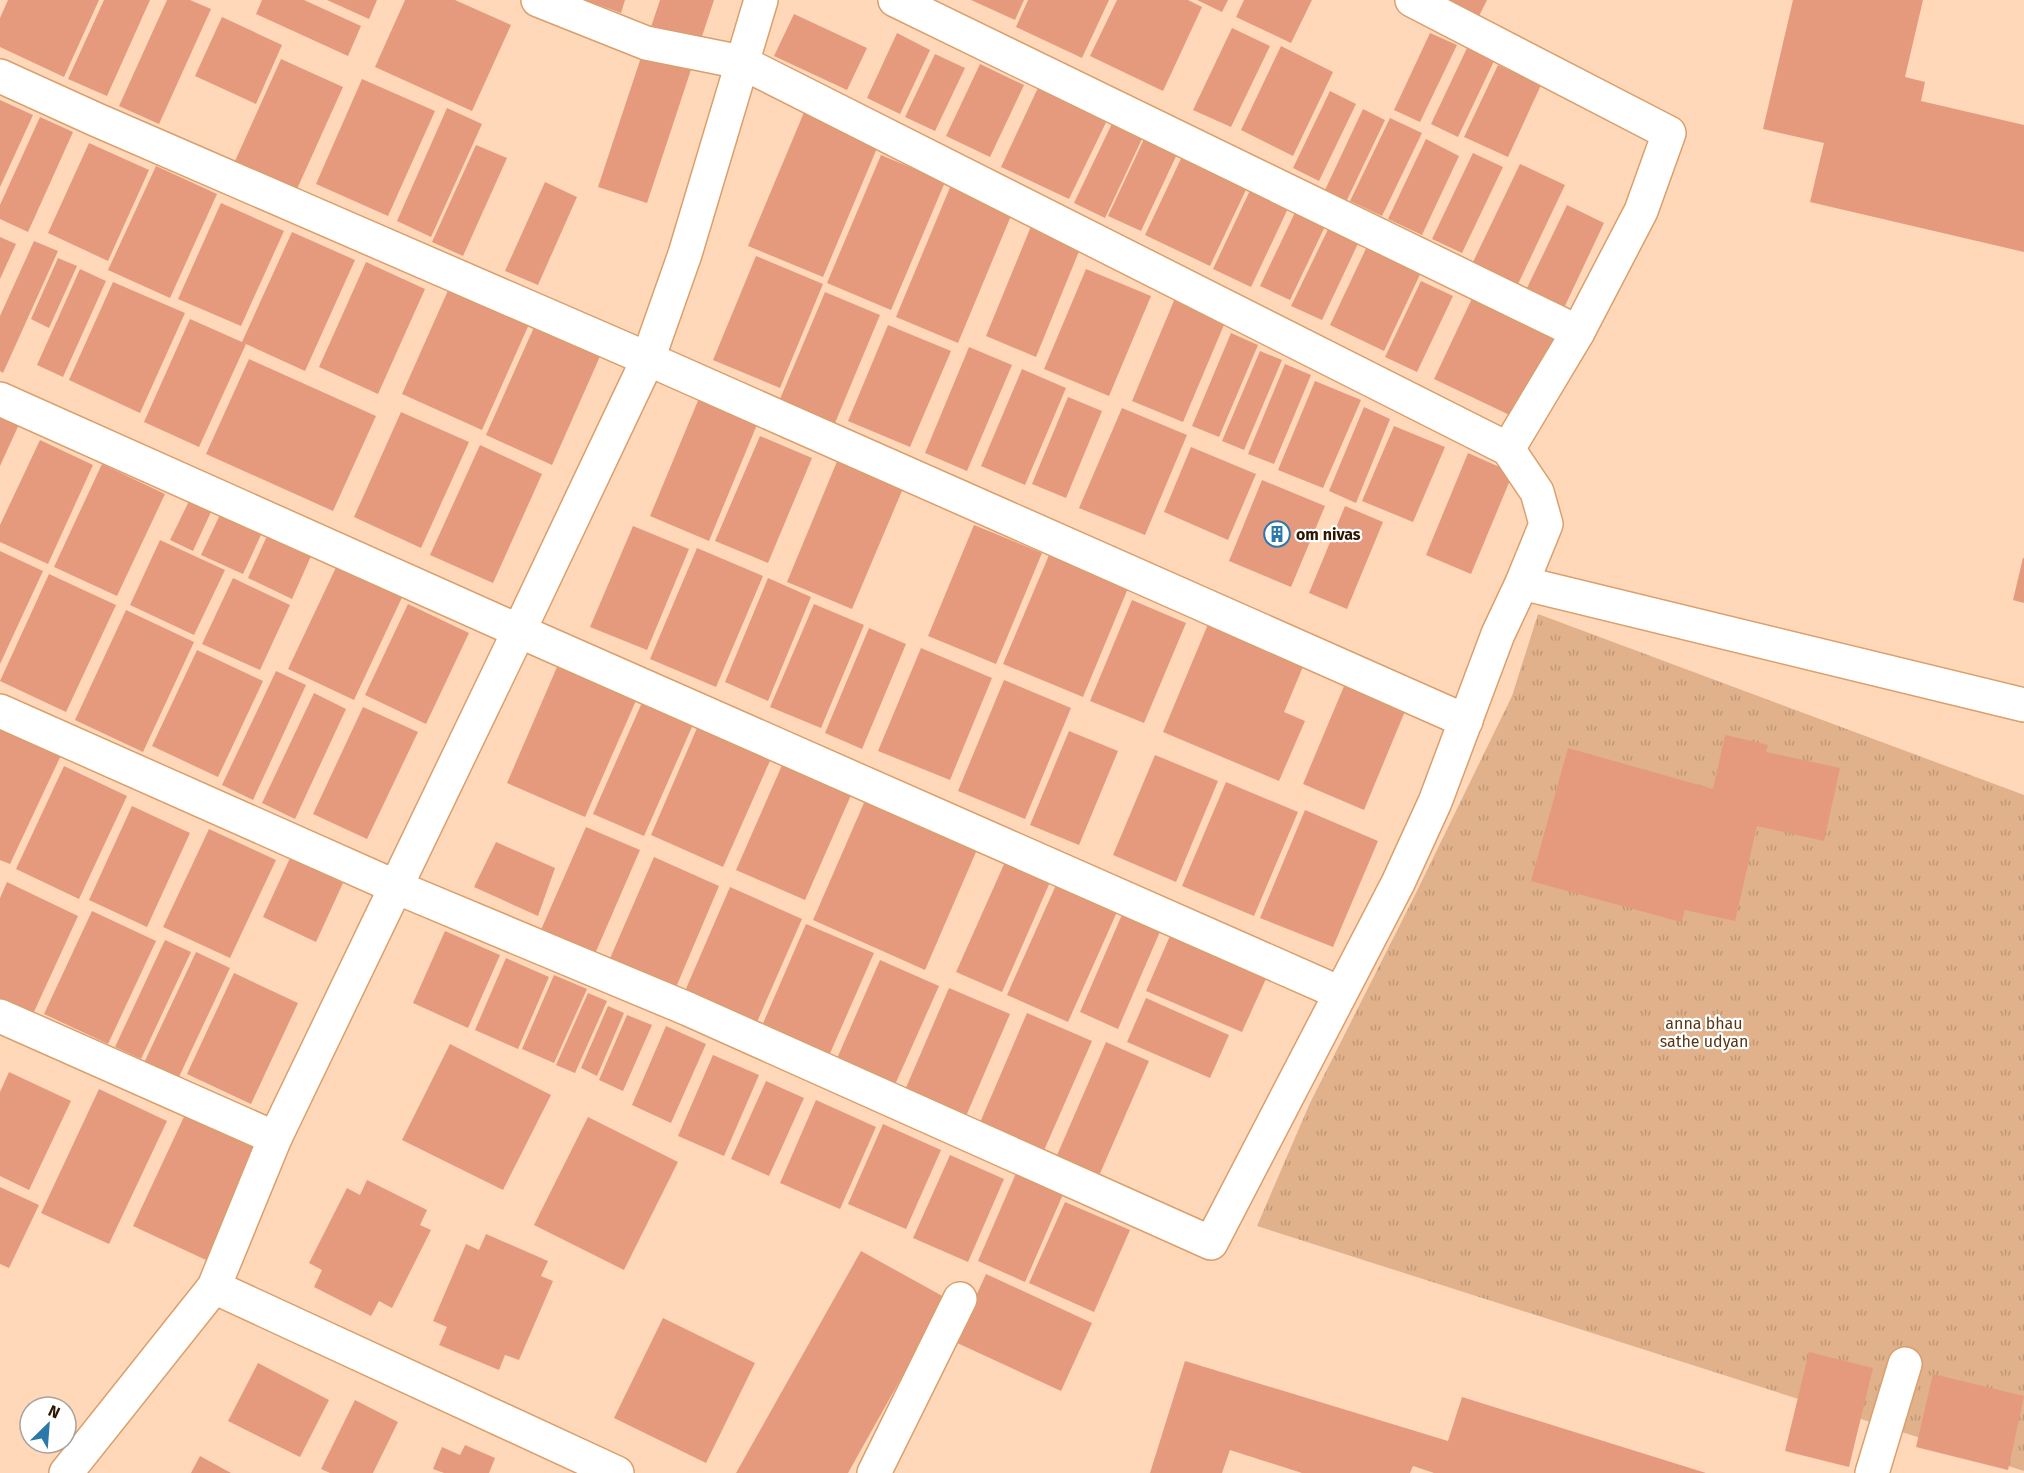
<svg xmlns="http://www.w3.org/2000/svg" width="2024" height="1473" viewBox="0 0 2024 1473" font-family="'Fira Sans',sans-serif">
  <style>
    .park { fill: url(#park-tufts) }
    .building { fill: #e59a7e }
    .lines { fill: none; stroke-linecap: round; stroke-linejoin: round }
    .minor-casing { stroke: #db9f6b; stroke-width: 36 }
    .minor { stroke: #fff; stroke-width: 33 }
    .labels { text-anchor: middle; stroke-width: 4.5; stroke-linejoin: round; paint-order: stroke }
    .poi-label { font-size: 16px; font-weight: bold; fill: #2d1702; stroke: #fff; text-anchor: start }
    .park-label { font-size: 16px; fill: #593513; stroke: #fff }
  </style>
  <defs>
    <pattern id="park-tufts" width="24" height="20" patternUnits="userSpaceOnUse" patternTransform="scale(1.5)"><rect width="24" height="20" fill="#e0b18a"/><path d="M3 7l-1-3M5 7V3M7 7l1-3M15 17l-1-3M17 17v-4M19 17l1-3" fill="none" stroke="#c09875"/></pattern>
  </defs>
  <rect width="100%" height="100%" fill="#fed8b9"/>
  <!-- park -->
  <path class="park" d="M1538 614 2024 795V1471L1257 1226 1310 1103 1415 895 1512 696Z"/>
  <!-- building -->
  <g class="building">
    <path d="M8 0H99L64 77 0 47V18Z"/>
    <path d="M104 0H150L107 96 68 79Z"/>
    <path d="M167 0H190L211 9 159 124 119 106Z"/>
    <path d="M262 0H304L361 26 348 56 256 14Z"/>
    <path d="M327 0H377L369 19Z"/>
    <path d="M405 0H455L511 25 472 111 375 67Z"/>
    <path d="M585 0H625L621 13Z"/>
    <path d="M660 0H714L647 203 598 187Z"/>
    <path d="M971 0H1024L1015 20Z"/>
    <path d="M1028 0H1109L1082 58 1016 27Z"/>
    <path d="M1117 0H1188L1202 7 1163 91 1090 56Z"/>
    <path d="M1197 0H1228L1222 12Z"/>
    <path d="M1244 0H1312L1291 43 1236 17Z"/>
    <path d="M1440 0H1487L1478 18Z"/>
    <path d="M1793 0H1923L1905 77 1925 82 1921 101 2024 125V252L1810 202 1824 143 1763 129Z"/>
    <path d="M794 14 867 48 847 90 774 56Z"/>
    <path d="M222 17 282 45 256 104 195 76Z"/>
    <path d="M1232 28 1270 46 1231 127 1193 110Z"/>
    <path d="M897 33 930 50 900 114 867 98Z"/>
    <path d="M1430 33 1457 45 1420 122 1394 110Z"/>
    <path d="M1281 46 1333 72 1293 156 1241 130Z"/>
    <path d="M1467 48 1494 61 1458 137 1431 124Z"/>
    <path d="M935 54 965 68 935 131 905 117Z"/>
    <path d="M281 59 343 87 297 189 235 161Z"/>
    <path d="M980 64 1024 85 990 157 946 136Z"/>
    <path d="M1498 65 1541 85 1508 157 1464 137Z"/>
    <path d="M1043 77 1112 110 1069 199 1001 167Z"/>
    <path d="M362 79 435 111 388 216 316 184Z"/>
    <path d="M1330 91 1356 104 1319 181 1293 168Z"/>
    <path d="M0 100 33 115 0 187Z"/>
    <path d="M447 108 482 124 431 237 397 221Z"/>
    <path d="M1363 109 1385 120 1347 200 1325 190Z"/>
    <path d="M805 110 880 141 823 277 748 246Z"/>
    <path d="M1118 111 1148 126 1105 218 1074 203Z"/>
    <path d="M40 117 73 132 28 232 0 219V205Z"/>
    <path d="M1390 118 1422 133 1382 216 1350 201Z"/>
    <path d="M1145 137 1178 152 1141 231 1108 216Z"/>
    <path d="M1426 139 1459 156 1422 235 1388 219Z"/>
    <path d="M89 143 149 170 108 261 48 233Z"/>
    <path d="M476 145 507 158 463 256 432 242Z"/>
    <path d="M1186 148 1251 179 1210 266 1145 235Z"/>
    <path d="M1473 153 1503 167 1462 253 1432 239Z"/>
    <path d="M881 155 945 182 891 310 827 283Z"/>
    <path d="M1520 164 1565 185 1518 284 1473 262Z"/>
    <path d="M156 166 217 194 170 298 108 270Z"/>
    <path d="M545 182 577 197 538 285 505 271Z"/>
    <path d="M1253 184 1291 202 1251 287 1213 269Z"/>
    <path d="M951 185 1013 211 958 343 896 317Z"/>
    <path d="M1300 202 1330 216 1290 300 1260 286Z"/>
    <path d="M221 203 284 231 241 326 178 299Z"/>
    <path d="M1567 205 1604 223 1564 308 1526 290Z"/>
    <path d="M1034 219 1084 239 1036 357 986 336Z"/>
    <path d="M1333 219 1363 233 1322 320 1291 306Z"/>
    <path d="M292 232 355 260 305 371 246 344 199 447 144 422 190 319 242 342Z"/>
    <path d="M0 237 16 244 0 279Z"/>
    <path d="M1370 240 1424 266 1384 351 1330 325Z"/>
    <path d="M34 241 58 251 3 373 0 371V316Z"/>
    <path d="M756 256 823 284 780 388 713 360Z"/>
    <path d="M58 258 77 266 49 328 31 319Z"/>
    <path d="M366 262 425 289 378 394 319 367Z"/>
    <path d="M80 269 106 281 63 377 37 365Z"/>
    <path d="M1086 269 1151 296 1109 396 1044 369Z"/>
    <path d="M454 277 534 313 482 430 402 394Z"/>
    <path d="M1421 281 1453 296 1417 372 1385 357Z"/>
    <path d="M113 282 185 313 140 413 69 380Z"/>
    <path d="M1178 291 1229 313 1183 422 1132 401Z"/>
    <path d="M825 292 880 315 835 423 780 399Z"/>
    <path d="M1475 292 1561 333 1520 420 1434 379Z"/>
    <path d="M539 316 605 345 552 465 486 435Z"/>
    <path d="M888 325 951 351 910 447 848 421Z"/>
    <path d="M1231 333 1258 345 1219 437 1192 426Z"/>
    <path d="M969 347 1012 365 967 471 925 453Z"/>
    <path d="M1260 351 1282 360 1244 450 1222 441Z"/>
    <path d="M249 359 376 416 333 511 206 454Z"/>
    <path d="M1285 364 1311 375 1274 464 1248 454Z"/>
    <path d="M1022 369 1066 388 1025 485 981 466Z"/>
    <path d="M1315 381 1361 400 1323 488 1278 470Z"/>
    <path d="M702 391 761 415 709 541 650 516Z"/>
    <path d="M1068 397 1102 411 1066 498 1032 484Z"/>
    <path d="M1364 407 1390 419 1356 503 1329 491Z"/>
    <path d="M1122 408 1187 435 1145 535 1079 508Z"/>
    <path d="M0 410 21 420 0 466Z"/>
    <path d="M401 412 469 442 421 548 354 517Z"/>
    <path d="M1394 426 1445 447 1413 522 1362 501Z"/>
    <path d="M760 436 812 458 768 563 715 541Z"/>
    <path d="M40 440 93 465 48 564 0 542V525Z"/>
    <path d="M480 445 542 474 493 583 430 555Z"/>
    <path d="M1191 447 1256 474 1228 540 1164 512Z"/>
    <path d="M1468 453 1513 473 1471 574 1426 555Z"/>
    <path d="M838 459 904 486 852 609 787 582Z"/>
    <path d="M102 464 165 494 117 596 54 567Z"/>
    <path d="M1262 480 1325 506 1291 587 1229 561Z"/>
    <path d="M194 491 216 501 193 551 170 540Z"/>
    <path d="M225 504 266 524 243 574 201 555Z"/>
    <path d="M1345 506 1383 522 1347 609 1309 593Z"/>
    <path d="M974 525 1042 553 996 664 928 636Z"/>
    <path d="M633 526 689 549 647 650 590 627Z"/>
    <path d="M267 536 311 556 292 599 248 578Z"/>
    <path d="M160 540 225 570 194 635 130 605Z"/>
    <path d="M697 548 763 576 716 687 650 659Z"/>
    <path d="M1052 548 1131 581 1083 697 1003 664Z"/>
    <path d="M0 551 43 571 0 664Z"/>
    <path d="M2023 558H2024V603L2013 600Z"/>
    <path d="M339 561 405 591 354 700 288 669Z"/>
    <path d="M49 574 116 605 66 712 0 681Z"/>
    <path d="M233 578 290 605 260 670 202 644Z"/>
    <path d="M768 578 811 597 768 701 725 682Z"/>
    <path d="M1132 600 1186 623 1144 723 1090 701Z"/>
    <path d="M408 604 469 633 426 724 365 695Z"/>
    <path d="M814 604 864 625 821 728 770 707Z"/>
    <path d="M126 610 194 642 143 752 75 720Z"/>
    <path d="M1211 617 1307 657 1284 712 1305 721 1279 781 1163 732Z"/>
    <path d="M869 628 906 644 862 749 825 733Z"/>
    <path d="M921 648 992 678 950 780 878 751Z"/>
    <path d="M197 650 263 681 218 777 152 746Z"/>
    <path d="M560 660 638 696 585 817 507 783Z"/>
    <path d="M276 671 306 685 253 800 222 785Z"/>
    <path d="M1347 679 1408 704 1364 810 1303 784Z"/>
    <path d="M1004 680 1071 708 1025 819 958 791Z"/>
    <path d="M314 693 346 709 295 819 262 803Z"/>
    <path d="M644 698 695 720 644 836 593 814Z"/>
    <path d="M363 707 418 732 367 839 313 814Z"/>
    <path d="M0 721 63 751 10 864 0 860Z"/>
    <path d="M700 721 773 754 723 867 651 835Z"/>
    <path d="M1069 731 1118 751 1079 845 1030 825Z"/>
    <path d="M1725 735 1768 745 1766 752 1840 768 1824 841 1757 826 1735 921 1685 910 1681 922 1531 881 1568 748 1713 789Z"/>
    <path d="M1155 755 1218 781 1176 882 1113 855Z"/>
    <path d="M786 756 855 786 805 900 736 870Z"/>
    <path d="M64 766 127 796 79 899 16 869Z"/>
    <path d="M1226 782 1298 812 1254 916 1182 886Z"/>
    <path d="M867 796 979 845 925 970 813 920Z"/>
    <path d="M132 806 190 833 147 927 89 900Z"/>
    <path d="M1305 810 1378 841 1333 947 1260 918Z"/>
    <path d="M586 827 640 850 594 956 540 932Z"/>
    <path d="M209 829 276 860 230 958 163 927Z"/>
    <path d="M496 842 555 868 538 916 474 887Z"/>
    <path d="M1009 853 1054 873 1002 992 956 972Z"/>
    <path d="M654 857 719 886 674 992 608 963Z"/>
    <path d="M290 858 343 883 316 942 263 917Z"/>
    <path d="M7 882 78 916 33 1014 0 998V898Z"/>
    <path d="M1056 885 1117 912 1068 1022 1007 995Z"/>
    <path d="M730 887 802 919 757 1022 685 991Z"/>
    <path d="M1124 910 1162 927 1118 1029 1080 1012Z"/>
    <path d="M92 911 156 941 108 1044 44 1014Z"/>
    <path d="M806 924 874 953 828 1058 761 1028Z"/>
    <path d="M1173 929 1269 972 1242 1032 1146 991Z"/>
    <path d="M445 931 500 955 468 1028 413 1003Z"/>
    <path d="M165 940 191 952 141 1059 115 1047Z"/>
    <path d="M196 952 230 968 177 1081 143 1065Z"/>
    <path d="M506 958 549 977 518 1049 475 1030Z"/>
    <path d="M880 960 939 986 893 1089 835 1063Z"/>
    <path d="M234 973 298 1003 251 1104 187 1074Z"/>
    <path d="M554 975 587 989 554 1063 522 1049Z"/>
    <path d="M949 988 1010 1014 966 1116 905 1090Z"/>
    <path d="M588 993 607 1001 575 1073 556 1065Z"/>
    <path d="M1146 998 1229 1035 1210 1078 1127 1042Z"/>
    <path d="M608 1006 624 1013 597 1076 581 1068Z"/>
    <path d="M1027 1013 1092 1041 1042 1155 978 1127Z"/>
    <path d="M627 1015 652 1025 623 1091 599 1080Z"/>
    <path d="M666 1026 706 1044 671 1123 632 1105Z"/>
    <path d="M1106 1042 1149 1061 1098 1178 1055 1160Z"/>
    <path d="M450 1044 551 1095 503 1190 402 1140Z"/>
    <path d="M713 1055 759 1075 724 1156 678 1136Z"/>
    <path d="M9 1072 71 1101 29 1190 0 1176V1092Z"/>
    <path d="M766 1081 804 1098 769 1176 731 1159Z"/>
    <path d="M99 1089 167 1121 109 1244 41 1213Z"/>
    <path d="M816 1100 876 1127 840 1209 780 1183Z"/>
    <path d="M189 1106 261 1141 206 1260 133 1226Z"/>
    <path d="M588 1117 678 1162 624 1270 534 1225Z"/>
    <path d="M883 1124 941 1150 906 1229 848 1204Z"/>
    <path d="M950 1155 1004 1179 968 1262 913 1238Z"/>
    <path d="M1017 1171 1064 1192 1025 1282 978 1261Z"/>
    <path d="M367 1180 427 1210 420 1225 431 1230 392 1308 379 1301 371 1316 314 1287 322 1270 309 1263 347 1188 360 1195Z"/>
    <path d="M0 1187 39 1205 9 1268 0 1264Z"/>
    <path d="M1065 1202 1130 1230 1094 1312 1029 1283Z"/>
    <path d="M486 1234 548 1261 541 1276 553 1281 519 1360 505 1355 499 1370 439 1345 447 1327 433 1321 466 1244 479 1250Z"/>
    <path d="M861 1251 946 1298 848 1473H736Z"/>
    <path d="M986 1274 1092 1323 1061 1391 955 1342Z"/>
    <path d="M663 1318 755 1363 706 1463 614 1418Z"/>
    <path d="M1809 1352 1873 1368 1849 1467 1785 1451Z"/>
    <path d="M1185 1361 1448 1441 1462 1397 1706 1473H1434L1413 1466 1410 1473H1302L1230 1450 1222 1473H1150Z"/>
    <path d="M258 1363 329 1400 300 1457 228 1421Z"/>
    <path d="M1933 1374 2024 1396 2008 1470 1916 1447Z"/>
    <path d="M355 1400 398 1422 373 1473H330L321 1469Z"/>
    <path d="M465 1445 495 1458 489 1473H444L433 1469 442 1447 460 1455Z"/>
    <path d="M200 1456 231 1473H191Z"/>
  </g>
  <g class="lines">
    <!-- minor casing -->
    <g class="minor-casing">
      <g id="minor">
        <path d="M895 0 1578 332"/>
        <path d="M1412 0 1669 133 1641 211 1578 332 1508 449"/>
        <path d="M0 76 97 120 648 359 1466 721"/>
        <path d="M0 399 519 631 1340 993"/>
        <path d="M1522 583 2024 705"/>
        <path d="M0 711 396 887 688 1009 1211 1243 1398 883 1435 802 1498 634 1522 583 1546 524 1537 492 1508 449 741 62 646 43 538 0"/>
        <path d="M0 1016 275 1138"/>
        <path d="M214 1287 617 1473"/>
        <path d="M66 1473 214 1287 275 1138 519 631 648 359 685 254 761 0"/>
        <path d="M874 1473 960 1299"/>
        <path d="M1872 1473 1905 1364"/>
      </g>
    </g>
    <!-- minor -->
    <use href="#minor" class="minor"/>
  </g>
  <!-- icons -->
  <defs>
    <g id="building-ring" transform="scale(1.35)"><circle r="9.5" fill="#fff" stroke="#2b79ab" stroke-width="1.5"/><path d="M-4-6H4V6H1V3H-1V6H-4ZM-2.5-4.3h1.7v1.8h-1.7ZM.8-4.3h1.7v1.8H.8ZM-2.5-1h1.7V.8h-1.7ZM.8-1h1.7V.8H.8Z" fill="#2b79ab"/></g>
  </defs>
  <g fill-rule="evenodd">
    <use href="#building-ring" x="1277" y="534"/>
  </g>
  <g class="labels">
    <!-- poi labels -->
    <g class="poi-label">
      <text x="1296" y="540">om nivas</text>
    </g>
    <!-- park labels -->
    <g class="park-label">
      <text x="1704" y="1029">anna bhau<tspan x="1704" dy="18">sathe udyan</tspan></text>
    </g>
  </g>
  <!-- north arrow -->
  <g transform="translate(48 1425) rotate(25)"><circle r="28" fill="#ffffff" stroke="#aba29a" stroke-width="1.5"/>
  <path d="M0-4.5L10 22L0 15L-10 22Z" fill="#2b79ab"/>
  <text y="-9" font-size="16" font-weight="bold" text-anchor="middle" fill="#2d1702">N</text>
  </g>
</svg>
